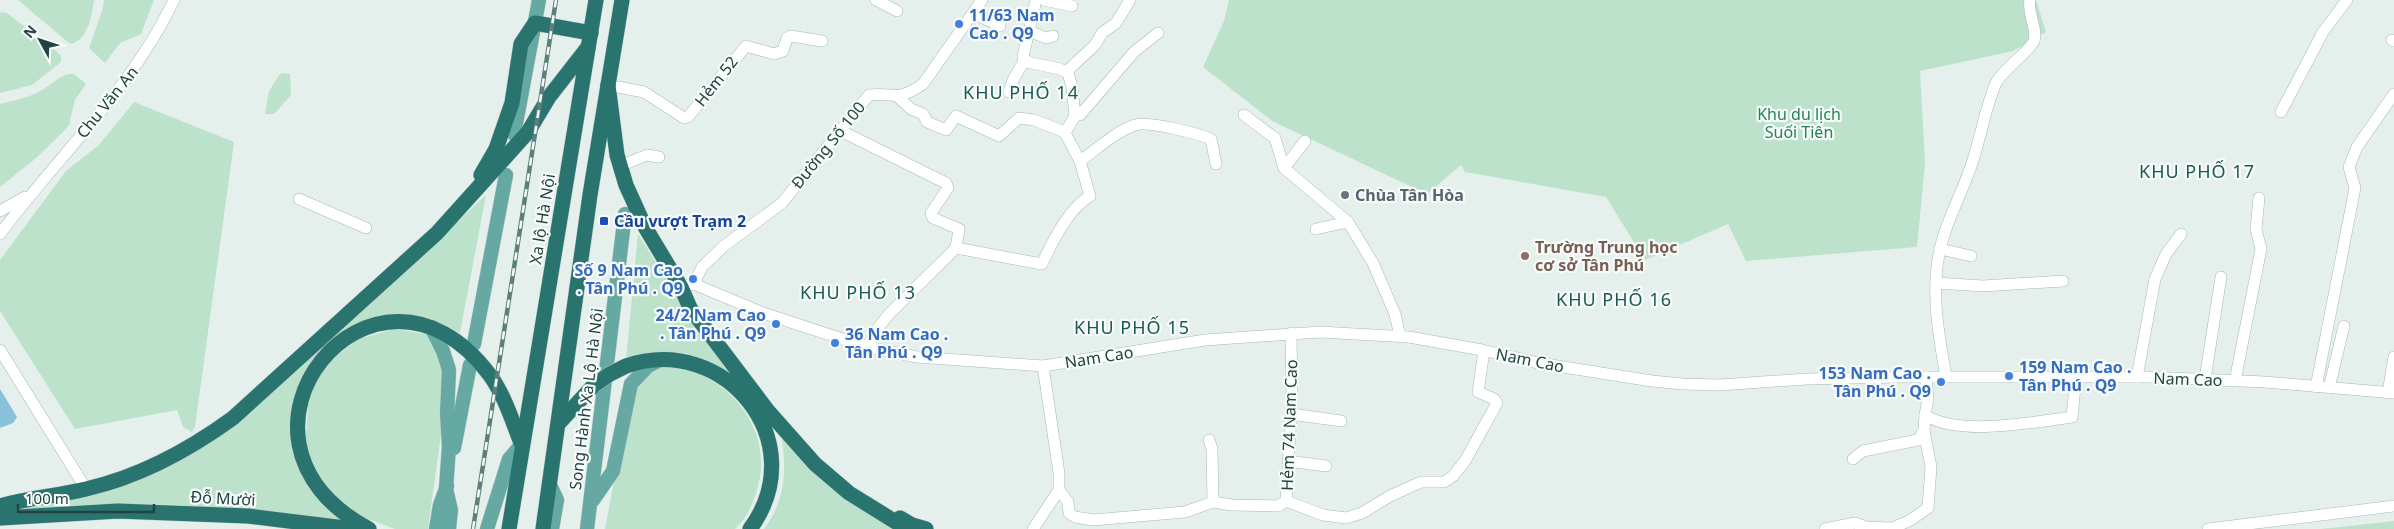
<svg xmlns="http://www.w3.org/2000/svg" width="2394" height="529" viewBox="0 0 2394 529" font-family="'Noto Sans',sans-serif">
  <style>
    .green { fill: #bce2cc }
    .water { fill: #88c1d9 }
    .lines { fill: none; stroke-linecap: round; stroke-linejoin: round }
    .minor-casing { stroke: #a7b9b5; stroke-width: 12 }
    .major-casing { stroke: #c1cbca; stroke-width: 15 }
    .highway-casing { stroke: #c1cbca; stroke-width: 16 }
    .minor { stroke: #fff; stroke-width: 11 }
    .major { stroke: #65a9a2; stroke-width: 14 }
    .highway { stroke: #2a746f; stroke-width: 15 }
    .rail-casing { stroke: #5d7f7b; stroke-width: 4.5 }
    .rail { stroke: #f6fbf9; stroke-width: 2.5; stroke-dasharray: 8; stroke-linecap: butt }
    .highway-bridge-casing { stroke: #c1cbca; stroke-width: 16; stroke-linecap: butt }
    .highway-bridge { stroke: #2a746f; stroke-width: 15 }
    .shop-dot { fill: #3f7fe0; stroke: #f6fbf9; stroke-width: 2 }
    .worship-dot { fill: #6b7280; stroke: #f6fbf9; stroke-width: 2 }
    .transit-dot { fill: #1a4fb4; stroke: #f6fbf9; stroke-width: 2 }
    .education-dot { fill: #8d6e63; stroke: #f6fbf9; stroke-width: 2 }
    .labels { text-anchor: middle; stroke-width: 4.5; stroke-linejoin: round; paint-order: stroke }
    .shop-label { font-size: 16px; font-weight: bold; fill: #366cbe; stroke: #f6fbf9; text-anchor: start }
    .street-label { font-size: 16px; fill: #224440; stroke: #f6fbf9 }
    .park-label { font-size: 16px; fill: #278057; stroke: #f6fbf9 }
    .worship-label { font-size: 16px; font-weight: bold; fill: #5b616d; stroke: #f6fbf9; text-anchor: start }
    .transit-label { font-size: 16px; font-weight: bold; fill: #164399; stroke: #f6fbf9; text-anchor: start }
    .education-label { font-size: 16px; font-weight: bold; fill: #785e54; stroke: #f6fbf9; text-anchor: start }
    .neighbourhood-label { font-size: 18px; letter-spacing: 1px; fill: #1b5953; stroke: #f6fbf9 }
  </style>
  <rect width="100%" height="100%" fill="#e5f0ec"/>
  <!-- green -->
  <g class="green">
    <path d="M18 0H94C92 15 88 41 70 44Z"/>
    <path d="M104 0H154L141 34 120 43 105 63 89 48 103 8Z"/>
    <path d="M1229 0H2036L2046 32 2013 51 1920 71 1925 163 1917 247 1746 261 1728 224 1645 260 1606 197 1465 172 1461 165 1427 194 1272 121 1203 67 1224 21Z"/>
    <path d="M2 12 7 13 57 52 61 56V62L32 85 0 93V13Z"/>
    <path d="M285 73 290 74 291 95 274 114H265L269 91 280 74Z"/>
    <path d="M69 74H74L86 84 75 100 69 125 63 132 35 159 0 187V104C15 100 28 98 42 90 51 85 59 76 69 74Z"/>
    <path d="M134 102 234 142 195 427 192 432 183 427 177 410 75 429 0 311V260L66 171 99 145Z"/>
    <path d="M486 195 460 333C429 315 388 307 355 326 348 330 341 337 334 343 325 351 314 359 307 369 284 405 288 457 312 491 321 504 333 514 345 523 278 515 211 505 144 504 96 503 48 509 0 513L167 465 413 263Z"/>
    <path d="M638 234 679 299 734 379C706 352 662 348 626 360Z"/>
    <path d="M394 329 427 334 444 365V413L428 529H395L358 515 324 486 305 446 309 396 314 383 332 359 359 339Z"/>
    <path d="M662 365C726 370 778 428 756 493 752 506 745 520 735 529H605L633 381Z"/>
    <path d="M781 433 900 529H764C786 500 787 468 781 433Z"/>
    <path d="M2394 521V529H2321Z"/>
  </g>
  <!-- water -->
  <path class="water" d="M0 389 17 417 13 423 0 428Z"/>
  <g class="lines">
    <!-- minor casing -->
    <g class="minor-casing">
      <g id="minor">
        <path d="M876 0 897 11"/>
        <path d="M1044 0 1072 6"/>
        <path d="M973 13 1000 26"/>
        <path d="M1029 31 1046 38 1053 36"/>
        <path d="M2392 40 2394 41"/>
        <path d="M1066 72 1095 45 1102 33 1116 23 1130 0"/>
        <path d="M618 87 644 92 684 118 688 117 746 46 774 54 783 51 787 38 791 36 822 41"/>
        <path d="M1009 92 1013 80 1025 59"/>
        <path d="M898 97 911 109 923 114 927 122 946 130 956 116 999 136 1019 118 1034 120 1065 132"/>
        <path d="M2281 112 2323 32 2347 0"/>
        <path d="M1080 115 1134 52 1158 33"/>
        <path d="M1244 115 1275 138 1284 168"/>
        <path d="M841 131 946 183 948 188 931 213 933 218 959 229 956 248"/>
        <path d="M1305 141 1284 168 1348 222 1373 263 1395 314 1400 336"/>
        <path d="M1080 161C1097 149 1115 132 1135 125 1149 121 1196 133 1211 139L1216 164"/>
        <path d="M620 166 647 155 659 157"/>
        <path d="M299 199 366 228"/>
        <path d="M0 211 25 197"/>
        <path d="M1316 229 1348 222"/>
        <path d="M0 234C58 156 132 89 174 0"/>
        <path d="M1940 249 1971 256"/>
        <path d="M1936 283 1983 286 2063 281"/>
        <path d="M694 284 702 267 724 246 782 203 869 95C897 92 895 103 923 84L982 0"/>
        <path d="M681 287 694 284 763 313 867 347 917 357 1043 366 1205 340 1320 332 1409 337 1482 350 1538 363 1652 381 1683 384 1719 385 1807 379 1902 377H2148L2265 382 2394 393"/>
        <path d="M867 347 877 329 890 313 956 248 1042 264C1053 241 1068 209 1090 196L1080 161 1065 133 1075 116 1072 87 1068 73 1060 69 1027 62 1023 57 1036 0"/>
        <path d="M0 350 86 489"/>
        <path d="M1926 377 1928 399 1925 415C1959 437 2033 422 2072 417L2076 377"/>
        <path d="M1946 377C1938 332 1929 283 1943 238 1951 211 1965 187 1973 160 1981 136 1986 105 1996 83 2004 68 2030 51 2034 41 2038 29 2027 13 2030 0"/>
        <path d="M2137 377 2155 279 2166 254 2181 234"/>
        <path d="M2205 379 2221 277"/>
        <path d="M2235 381 2261 249 2256 229 2259 198"/>
        <path d="M2316 387 2355 188 2349 167 2357 147 2394 94"/>
        <path d="M2329 388 2344 326"/>
        <path d="M2388 393 2394 357"/>
        <path d="M1291 414 1341 421"/>
        <path d="M1209 440 1212 449 1213 502"/>
        <path d="M1853 459 1863 451 1918 440 1924 431"/>
        <path d="M1288 461 1326 466"/>
        <path d="M1059 490 1068 502 1069 513 1075 517 1093 520 1185 512 1213 502 1232 505 1278 506 1286 501 1292 399 1291 333"/>
        <path d="M1286 501 1323 515 1346 518 1362 513 1390 496 1421 482H1444L1453 476 1465 461 1497 403 1494 399 1478 392 1484 351"/>
        <path d="M1033 529 1059 490V473L1043 366"/>
        <path d="M1825 529 1855 523 1866 527 1892 528 1909 521 1928 508 1931 467 1924 431 1925 415"/>
        <path d="M2208 529 2394 506"/>
      </g>
    </g>
    <!-- major casing -->
    <g class="major-casing">
      <g id="major">
        <path d="M514 134 539 0"/>
        <path d="M431 327 443 351 449 370 447 414 449 446 446 489 451 510 449 529"/>
        <path d="M474 344 506 175"/>
        <path d="M454 448 470 365"/>
        <path d="M550 485 557 500 552 529"/>
        <path d="M593 500 613 471 631 384 648 366 656 362"/>
        <path d="M436 529 440 505 447 486"/>
        <path d="M487 529 509 459 522 444"/>
        <path d="M587 529 625 214"/>
      </g>
    </g>
    <!-- highway casing -->
    <g class="highway-casing">
      <g id="highway">
        <path d="M608 85 617 155 626 185 645 227 681 287 690 308 768 411 815 464 849 493 907 529"/>
        <path d="M481 175 496 149 512 103 521 44 535 23 591 33"/>
        <path d="M626 366C725 332 814 442 750 529"/>
        <path d="M559 423 594 385"/>
        <path d="M0 506C27 498 58 496 86 489 139 477 189 450 233 418L437 233 528 132 549 97 588 47"/>
        <path d="M0 518 118 511 248 516 353 529"/>
        <path d="M900 518 912 525 926 529"/>
        <path d="M369 529C197 437 375 223 489 374 504 394 512 420 521 443"/>
        <path d="M509 529 596 0"/>
        <path d="M543 529 590 195 622 0"/>
      </g>
    </g>
    <!-- minor -->
    <use href="#minor" class="minor"/>
    <!-- major -->
    <use href="#major" class="major"/>
    <!-- highway -->
    <use href="#highway" class="highway"/>
    <!-- rail casing -->
    <g class="rail-casing">
      <path id="rail" d="M473 529 556 0"/>
    </g>
    <!-- rail -->
    <use href="#rail" class="rail"/>
    <!-- highway-bridge casing -->
    <g class="highway-bridge-casing">
      <path id="highway-bridge" d="M594 385 610 374 626 366"/>
    </g>
    <!-- highway-bridge -->
    <use href="#highway-bridge" class="highway-bridge"/>
  </g>
  <!-- markers -->
  <g class="shop-dot">
    <circle cx="959" cy="24" r="5"/>
    <circle cx="693" cy="279" r="5"/>
    <circle cx="776" cy="324" r="5"/>
    <circle cx="835" cy="343" r="5"/>
    <circle cx="2009" cy="376" r="5"/>
    <circle cx="1941" cy="382" r="5"/>
  </g>
  <circle class="worship-dot" cx="1345" cy="195" r="5"/>
  <rect class="transit-dot" x="599" y="216" width="10" height="10" rx="2.5"/>
  <circle class="education-dot" cx="1525" cy="256" r="5"/>
  <g class="labels">
    <!-- shop labels -->
    <g class="shop-label">
      <text x="969" y="21">11/63 Nam<tspan x="969" dy="18">Cao . Q9</tspan></text>
      <text x="683" y="276" text-anchor="end">Số 9 Nam Cao<tspan x="683" dy="18">. Tân Phú . Q9</tspan></text>
      <text x="766" y="321" text-anchor="end">24/2 Nam Cao<tspan x="766" dy="18">. Tân Phú . Q9</tspan></text>
      <text x="845" y="340">36 Nam Cao .<tspan x="845" dy="18">Tân Phú . Q9</tspan></text>
      <text x="2019" y="373">159 Nam Cao .<tspan x="2019" dy="18">Tân Phú . Q9</tspan></text>
      <text x="1931" y="379" text-anchor="end">153 Nam Cao .<tspan x="1931" dy="18">Tân Phú . Q9</tspan></text>
    </g>
    <!-- street labels -->
    <g class="street-label">
      <text transform="translate(716 81) rotate(-52)" y="6">Hẻm 52</text>
      <text transform="translate(107 102) rotate(-51)" y="6">Chu Văn An</text>
      <text transform="translate(828 145) rotate(-51)" y="6">Đường Số 100</text>
      <text transform="translate(542 219) rotate(-81)" y="6">Xa lộ Hà Nội</text>
      <text transform="translate(1099 357) rotate(-9)" y="6">Nam Cao</text>
      <text transform="translate(1530 360) rotate(11)" y="6">Nam Cao</text>
      <text transform="translate(2188 379) rotate(2)" y="6">Nam Cao</text>
      <text transform="translate(586 399) rotate(-83)" y="6">Song Hành Xa Lộ Hà Nội</text>
      <text transform="translate(1289 425) rotate(-88)" y="6">Hẻm 74 Nam Cao</text>
      <text transform="translate(223 498) rotate(3)" y="6">Đỗ Mười</text>
    </g>
    <!-- park labels -->
    <g class="park-label">
      <text x="1799" y="120">Khu du lịch<tspan x="1799" dy="18">Suối Tiên</tspan></text>
    </g>
    <!-- worship labels -->
    <g class="worship-label">
      <text x="1355" y="201">Chùa Tân Hòa</text>
    </g>
    <!-- transit labels -->
    <g class="transit-label">
      <text x="614" y="227">Cầu vượt Trạm 2</text>
    </g>
    <!-- education labels -->
    <g class="education-label">
      <text x="1535" y="253">Trường Trung học<tspan x="1535" dy="18">cơ sở Tân Phú</tspan></text>
    </g>
    <!-- neighbourhood labels -->
    <g class="neighbourhood-label">
      <text x="1021" y="99">KHU PHỐ 14</text>
      <text x="2197" y="178">KHU PHỐ 17</text>
      <text x="858" y="299">KHU PHỐ 13</text>
      <text x="1614" y="306">KHU PHỐ 16</text>
      <text x="1132" y="334">KHU PHỐ 15</text>
    </g>
  </g>
  <!-- north arrow -->
  <g transform="translate(40 40) rotate(310)" stroke="#f6fbf9" stroke-width="4" paint-order="stroke">
  <path d="M0-4L9 19L0 12L-9 19Z" fill="#224440"/>
  <text y="-8" font-size="14" font-weight="bold" text-anchor="middle" fill="#224440">N</text>
  </g>
  <!-- scale -->
  <path d="M18 504v8h136v-8" fill="none" stroke="#224440" stroke-width="2.5"/>
  <text x="25" y="504" font-size="15" fill="#224440" stroke="#f6fbf9" stroke-width="4" paint-order="stroke">100 m</text>
</svg>
